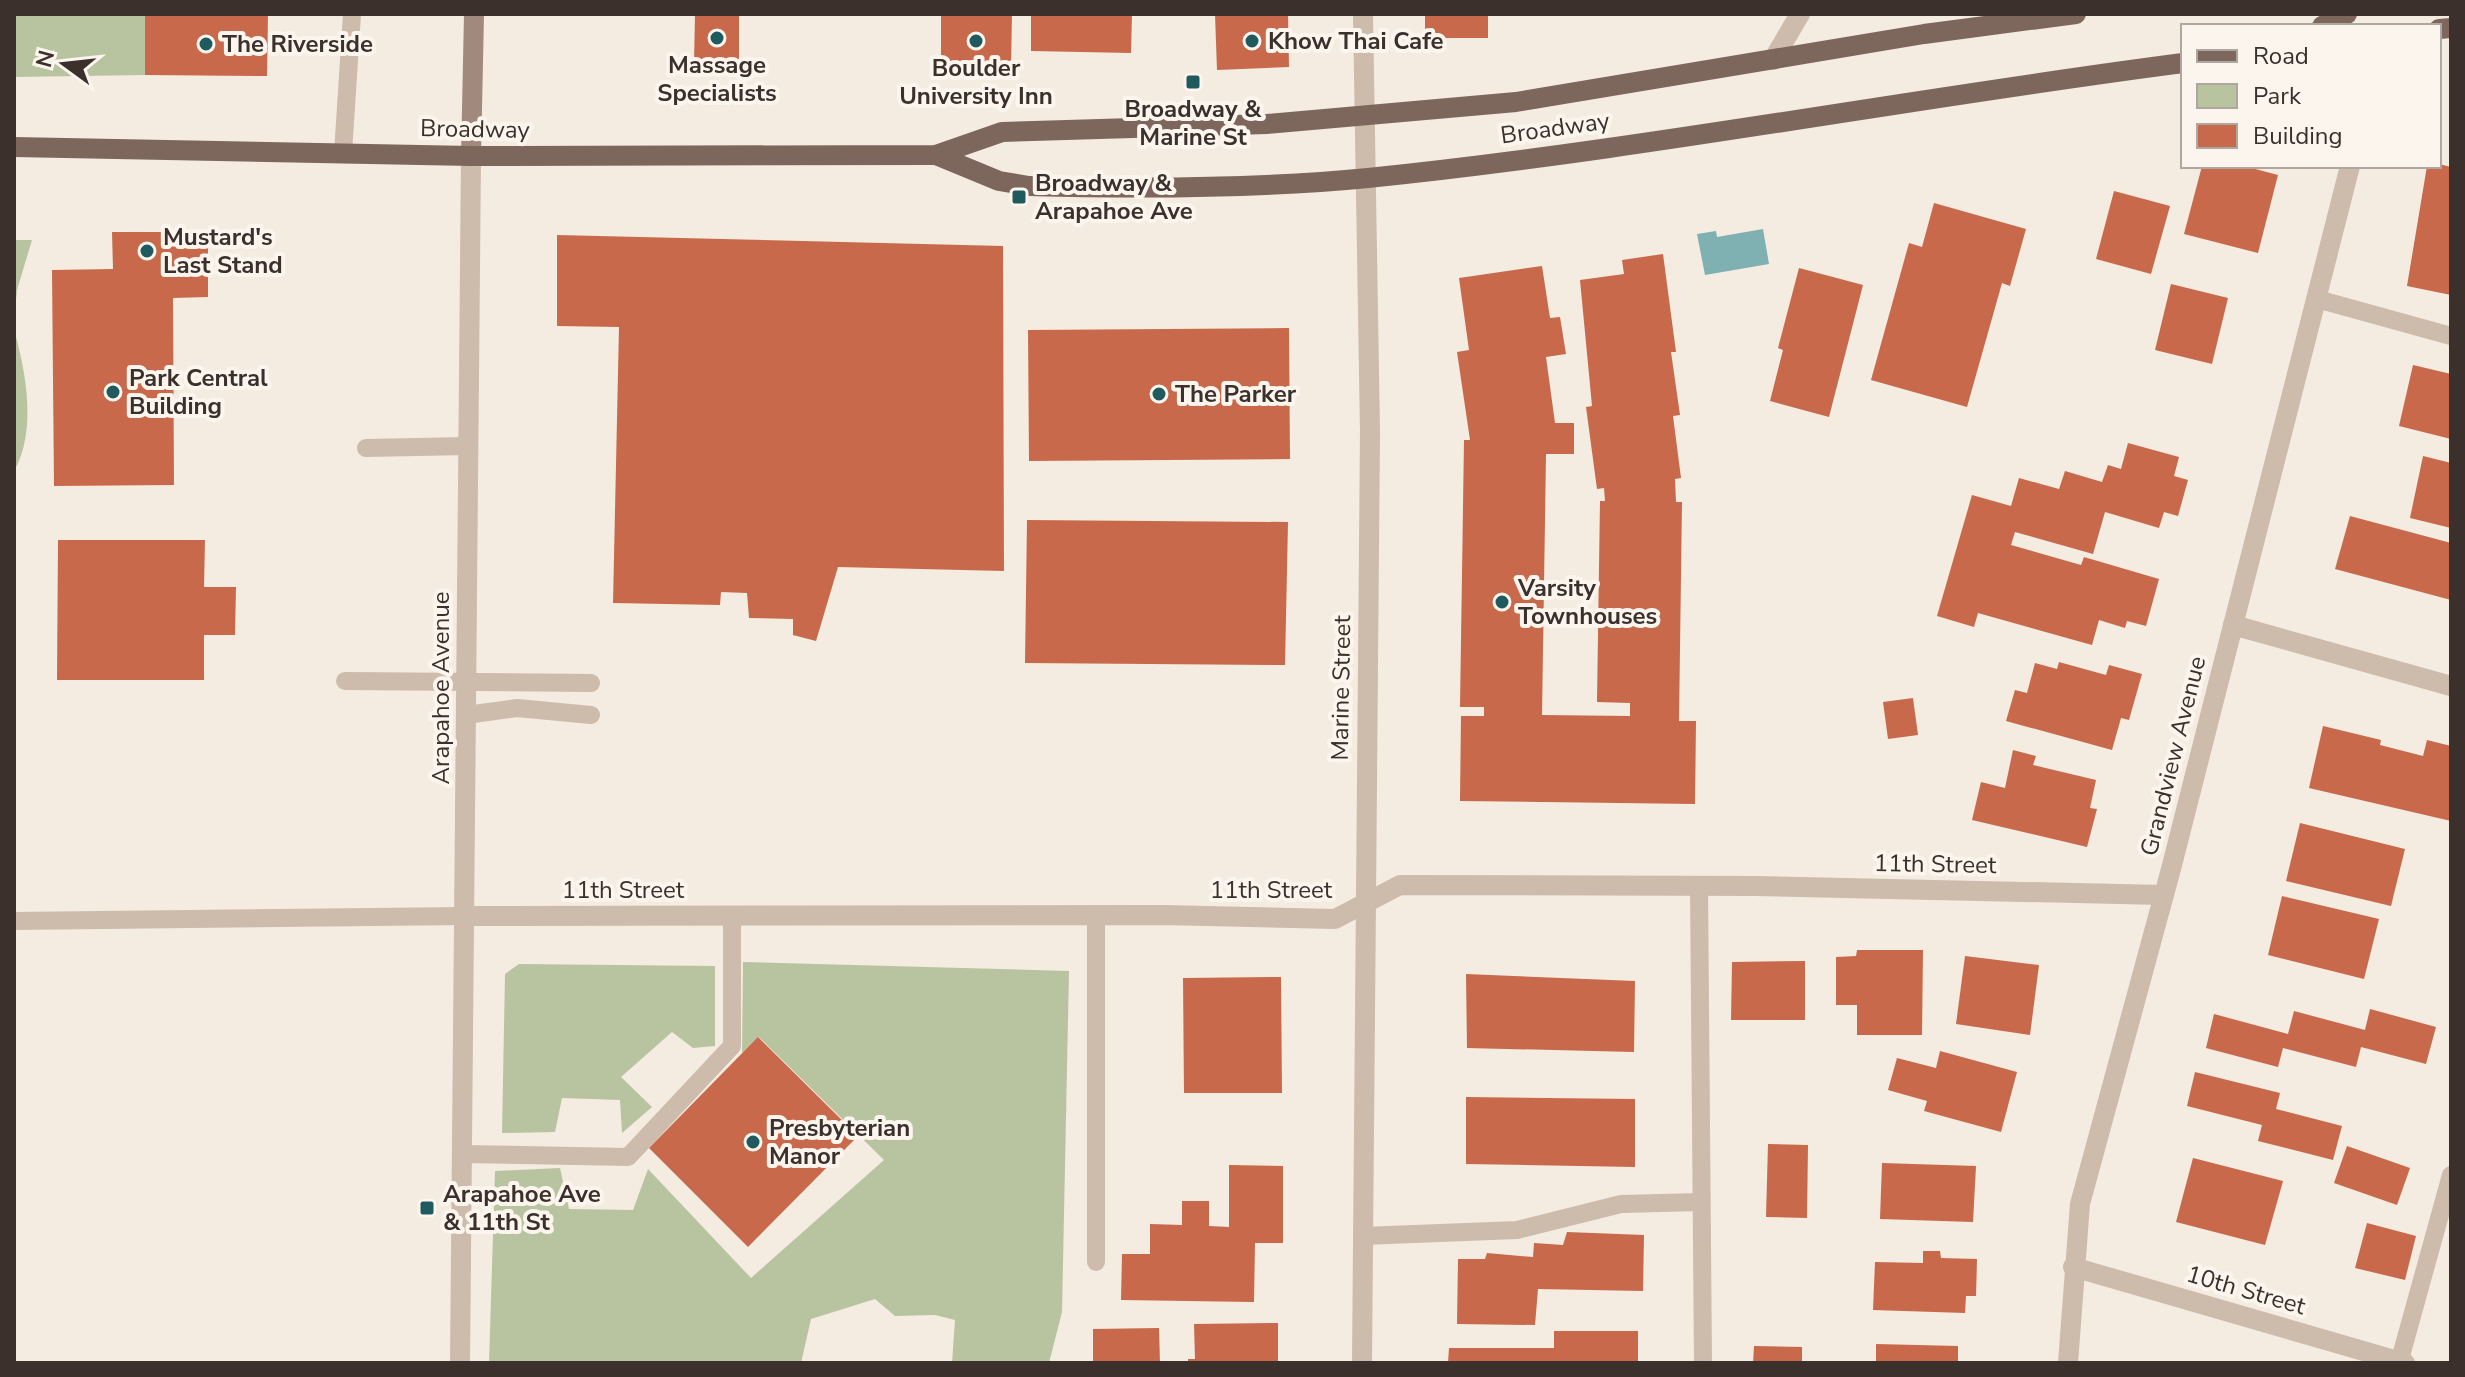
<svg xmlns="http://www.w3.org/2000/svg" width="2465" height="1377" viewBox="0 0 2465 1377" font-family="'Nunito Sans',sans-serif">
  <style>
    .green { fill: #b8c4a0 }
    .water { fill: #7fb0b2 }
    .building { fill: #c8694b }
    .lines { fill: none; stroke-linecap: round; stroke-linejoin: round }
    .service { stroke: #cdbbac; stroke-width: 18 }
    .minor { stroke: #cdbbac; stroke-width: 20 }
    .tertiary { stroke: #cdbbac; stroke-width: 20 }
    .secondary { stroke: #a18a7d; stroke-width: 20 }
    .primary { stroke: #7d675c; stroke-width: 20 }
    .poi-dot { fill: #1f5a5e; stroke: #fbf5ee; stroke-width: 3 }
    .labels { text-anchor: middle; stroke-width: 8; stroke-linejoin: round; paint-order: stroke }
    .poi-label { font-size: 24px; font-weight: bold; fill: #3b302b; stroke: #fbf5ee; text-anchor: start }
    .street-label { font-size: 24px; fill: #3b302b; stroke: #fbf5ee }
  </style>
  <rect width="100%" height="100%" fill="#f4ebe1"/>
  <!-- green -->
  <g class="green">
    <path d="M14 14H145V75L14 77Z"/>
    <path d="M14 240H32L17 290 14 322Z"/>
    <path d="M14 329C26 373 37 430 14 471Z"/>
    <path d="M743 962 1069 971 1062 1312 1049 1363H952L955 1320 935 1315 895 1316 875 1299 811 1319 801 1363H489L495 1171 560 1168 569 1209 633 1210 648 1169 751 1278 884 1160 759 1037 742 1053Z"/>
    <path d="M519 964 715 966V1046L693 1048 672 1032 621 1077 652 1107 622 1133 620 1100 562 1098 555 1132 502 1133 505 974Z"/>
  </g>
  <!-- water -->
  <path class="water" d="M1763 229 1769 264 1705 275 1697 234 1716 231 1717 237Z"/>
  <!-- building -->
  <g class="building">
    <path d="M145 14H268L267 76 145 75Z"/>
    <path d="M695 14H739V63H694Z"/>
    <path d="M941 14H1012L1011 67H941Z"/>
    <path d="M1031 14H1132L1131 53 1031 51Z"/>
    <path d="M1215 14H1288L1289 67 1217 70Z"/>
    <rect x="1425" y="14" width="63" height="24"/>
    <path d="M2439 164 2451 167V295L2407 286 2427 166Z"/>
    <path d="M2202 166H2244L2278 175 2258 253 2184 234Z"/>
    <path d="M2114 191 2170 206 2151 274 2096 259Z"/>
    <path d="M1934 203 2026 229 2010 286 2002 283 1967 407 1871 380 1909 243 1922 247Z"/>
    <path d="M112 232H208V297L173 298 174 485 54 486 52 270 113 269Z"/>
    <path d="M557 235 1003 246 1004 571 838 567 816 641 793 635V619L749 618 747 593 721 592 720 605 613 603 619 327 557 326Z"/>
    <path d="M1663 254 1676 352H1671L1680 415 1673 416 1681 478 1675 479 1676 502H1682L1679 721H1696L1695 804 1460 801 1461 716H1484V707H1460L1464 440H1470L1457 352 1469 350 1459 278 1542 266 1550 318 1560 317 1566 354 1546 357 1555 423H1574V454H1546L1542 715 1630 716V703L1597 702 1600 501H1605L1604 488 1597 489 1586 407 1592 406 1580 280 1624 274 1622 260Z"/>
    <path d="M1799 268 1863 285 1829 417 1770 401 1783 350 1778 348Z"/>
    <path d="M2171 284 2228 298 2212 364 2155 350Z"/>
    <path d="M1289 328 1290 459 1029 461 1028 330Z"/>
    <path d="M2413 365 2451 374V439L2399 426Z"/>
    <path d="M2128 443 2179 457 2174 476 2188 480 2178 516 2164 512 2159 528 2105 512 2093 554 2015 532 2011 545 2081 565 2084 557 2159 579 2146 626 2127 621 2125 628 2099 620 2092 645 1978 613 1974 627 1937 616 1972 495 2011 506 2019 478 2059 489 2065 471 2102 482 2108 465 2121 469Z"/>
    <path d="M2423 456 2451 463V528L2410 518Z"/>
    <path d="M2350 516 2451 543V600L2335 569Z"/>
    <path d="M1027 520 1288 522 1285 665 1025 663Z"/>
    <path d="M58 540H205L204 587H236L235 635H204V680H57Z"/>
    <path d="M2059 662 2106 675 2109 665 2142 674 2129 720 2121 718 2112 750 2006 721 2015 690 2027 693 2035 663 2057 669Z"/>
    <path d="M1913 698 1918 735 1888 739 1883 702Z"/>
    <path d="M2323 726 2381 740 2380 745 2423 756 2427 740 2451 746V821L2309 788Z"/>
    <path d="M2013 750 2036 756 2033 765 2096 780 2090 808 2097 809 2087 847 1972 820 1981 782 2005 788Z"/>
    <path d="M2300 823 2405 849 2391 906 2286 881Z"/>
    <path d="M2282 896 2379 919 2364 979 2268 955Z"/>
    <path d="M1857 950H1923L1922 1035H1857V1005H1836V957L1856 956Z"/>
    <path d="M1965 956 2039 965 2030 1035 1956 1024Z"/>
    <path d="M1805 961V1020H1731L1732 962Z"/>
    <path d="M1466 974 1635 981 1634 1052 1467 1048Z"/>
    <path d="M1281 977 1282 1093H1184L1183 978Z"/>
    <path d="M2370 1009 2436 1027 2426 1064 2361 1047 2356 1067 2283 1048 2278 1067 2206 1048 2214 1014 2288 1034 2294 1011 2365 1030Z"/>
    <path d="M758 1037 858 1136 748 1247 649 1148Z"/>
    <path d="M1940 1051 2017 1072 2001 1132 1924 1111 1927 1101 1888 1090 1897 1058 1936 1068Z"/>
    <path d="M2195 1072 2280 1093 2276 1109 2342 1126 2333 1160 2258 1141 2262 1125 2187 1106Z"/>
    <path d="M1466 1097 1635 1099V1167L1466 1164Z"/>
    <path d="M1768 1144 1808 1145 1807 1218 1766 1217Z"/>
    <path d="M2347 1146 2410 1168 2397 1205 2334 1183Z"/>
    <path d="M2193 1158 2283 1181 2265 1245 2176 1222Z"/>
    <path d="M1882 1163 1976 1166 1973 1222 1880 1219Z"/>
    <path d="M1229 1165 1283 1166V1243H1255L1254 1302 1121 1300 1122 1254H1150V1224L1182 1225V1201H1209V1226L1229 1227Z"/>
    <path d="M2367 1223 2416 1236 2405 1280 2355 1268Z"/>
    <path d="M1567 1232 1644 1235 1643 1291 1538 1289 1535 1325 1457 1324 1458 1259H1485L1487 1253 1533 1257 1534 1243 1563 1245Z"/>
    <path d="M1923 1251H1940L1941 1258 1977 1259 1976 1296H1966L1965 1313 1873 1310 1875 1262 1923 1263Z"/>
    <path d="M1278 1323V1363H1188V1359H1195L1194 1324Z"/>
    <path d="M1159 1328 1160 1363H1093V1329Z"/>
    <path d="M1554 1331H1638V1363H1448L1449 1348H1554Z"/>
    <path d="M1876 1344 1958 1346V1363H1876Z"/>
    <path d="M1754 1346 1802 1347V1363H1753Z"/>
  </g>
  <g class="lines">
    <!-- service -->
    <g class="service">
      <path d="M343 153 352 14"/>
      <path d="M2317 299 2451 336"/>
      <path d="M366 448 468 446"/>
      <path d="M345 681 591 683"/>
      <path d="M466 715 517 708 591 715"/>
      <path d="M1699 886 1703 1363"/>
      <path d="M14 921 466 916"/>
      <path d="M463 1154 628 1157 732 1046V916"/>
      <path d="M1363 1236 1517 1230 1621 1204 1701 1202"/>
      <path d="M1096 1262V916"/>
      <path d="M2399 1363 2451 1175"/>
    </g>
    <!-- minor -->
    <g class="minor">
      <path d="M1773 60 1800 14"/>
      <path d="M2233 625 2451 686"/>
      <path d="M466 916 1163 915 1335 919 1400 885 1755 886 2164 895"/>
      <path d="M2073 1267 2405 1363"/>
      <path d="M1362 1363 1370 432 1363 14"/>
      <path d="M2068 1363 2080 1204 2171 869 2350 166"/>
    </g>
    <!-- tertiary -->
    <path class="tertiary" d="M460 1363 471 156"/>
    <!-- secondary -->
    <path class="secondary" d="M471 156 474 14"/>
    <!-- primary -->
    <g class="primary">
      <path d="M2322 26 2347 14"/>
      <path d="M2439 29 2451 28"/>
      <path d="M14 147 471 156 936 155 1002 132 1267 124 1516 102 1924 34 2076 14"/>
      <path d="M936 155 999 181 1029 186C1141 189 1256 189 1368 178 1641 150 1911 98 2183 63"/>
    </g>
  </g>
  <!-- markers -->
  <g class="poi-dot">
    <circle cx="717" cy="38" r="8"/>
    <circle cx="976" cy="41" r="8"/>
    <circle cx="1252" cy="41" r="8"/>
    <circle cx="206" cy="44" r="8"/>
    <rect x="1185" y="74" width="16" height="16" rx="4"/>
    <rect x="1011" y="189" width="16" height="16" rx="4"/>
    <circle cx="147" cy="251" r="8"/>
    <circle cx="113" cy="392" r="8"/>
    <circle cx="1159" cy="394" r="8"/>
    <circle cx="1502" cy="602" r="8"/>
    <circle cx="753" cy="1142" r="8"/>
    <rect x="419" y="1200" width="16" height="16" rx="4"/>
  </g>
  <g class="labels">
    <!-- poi labels -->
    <g class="poi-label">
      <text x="1268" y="49">Khow Thai Cafe</text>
      <text x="222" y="52">The Riverside</text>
      <text x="717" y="73" text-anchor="middle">Massage<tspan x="717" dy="28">Specialists</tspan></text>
      <text x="976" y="76" text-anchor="middle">Boulder<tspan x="976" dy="28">University Inn</tspan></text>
      <text x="1193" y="117" text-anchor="middle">Broadway &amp;<tspan x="1193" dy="28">Marine St</tspan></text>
      <text x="1035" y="191">Broadway &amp;<tspan x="1035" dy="28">Arapahoe Ave</tspan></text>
      <text x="163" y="245">Mustard's<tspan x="163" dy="28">Last Stand</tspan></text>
      <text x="129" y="386">Park Central<tspan x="129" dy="28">Building</tspan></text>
      <text x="1175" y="402">The Parker</text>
      <text x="1518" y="596">Varsity<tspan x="1518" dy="28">Townhouses</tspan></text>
      <text x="769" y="1136">Presbyterian<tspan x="769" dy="28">Manor</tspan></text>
      <text x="443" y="1202">Arapahoe Ave<tspan x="443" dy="28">&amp; 11th St</tspan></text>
    </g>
    <!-- street labels -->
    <g class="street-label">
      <text transform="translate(1555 128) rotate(-8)" y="8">Broadway</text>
      <text transform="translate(475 129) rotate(1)" y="8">Broadway</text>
      <text transform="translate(441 688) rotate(-90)" y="8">Arapahoe Avenue</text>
      <text transform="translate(1341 688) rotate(-89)" y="8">Marine Street</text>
      <text transform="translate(2173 756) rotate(-76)" y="8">Grandview Avenue</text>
      <text transform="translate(1935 864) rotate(1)" y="8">11th Street</text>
      <text x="623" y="898">11th Street</text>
      <text x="1271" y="898">11th Street</text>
      <text transform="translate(2246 1290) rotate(16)" y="8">10th Street</text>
    </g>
  </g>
  <!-- border -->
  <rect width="2465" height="1377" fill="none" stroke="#3b302b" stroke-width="32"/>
  <!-- legend -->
  <rect x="2181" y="24" width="260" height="144" fill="#fbf5ee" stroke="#aea6a0" stroke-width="2"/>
  <rect x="2197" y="50" width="40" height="12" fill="#7d675c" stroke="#aea6a0" stroke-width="2"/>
  <text x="2253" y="64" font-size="24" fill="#3b302b">Road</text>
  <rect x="2197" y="84" width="40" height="24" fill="#b8c4a0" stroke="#aea6a0" stroke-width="2"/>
  <text x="2253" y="104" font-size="24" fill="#3b302b">Park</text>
  <rect x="2197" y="124" width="40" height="24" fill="#c8694b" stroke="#aea6a0" stroke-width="2"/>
  <text x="2253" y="144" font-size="24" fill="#3b302b">Building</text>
  <!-- north arrow -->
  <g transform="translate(64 64) rotate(285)" stroke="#fbf5ee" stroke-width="6" paint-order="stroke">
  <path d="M0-6L14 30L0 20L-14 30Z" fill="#3b302b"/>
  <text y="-12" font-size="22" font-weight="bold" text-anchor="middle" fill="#3b302b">N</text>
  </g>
</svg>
